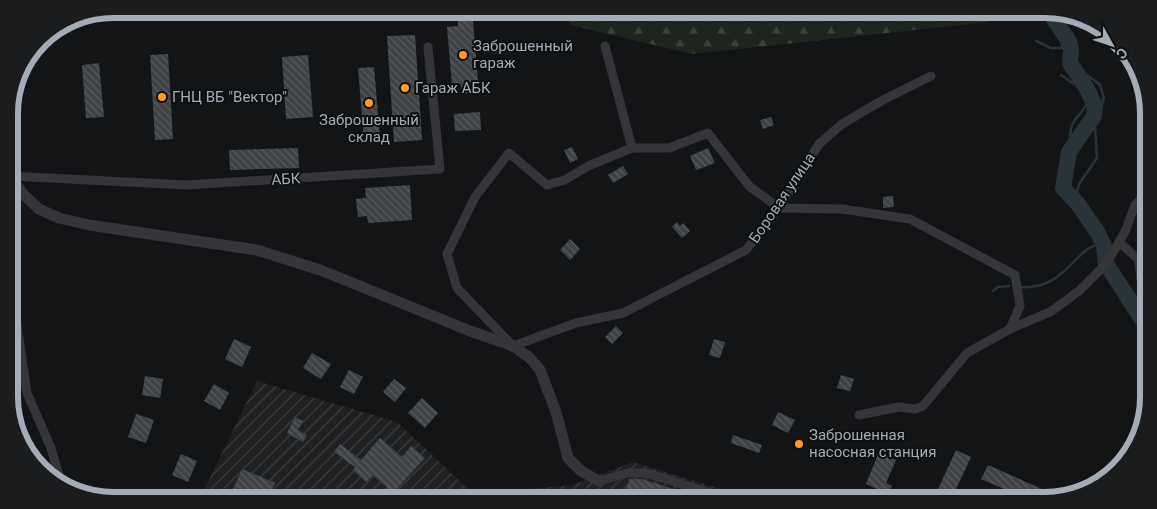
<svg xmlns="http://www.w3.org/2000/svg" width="1157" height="509" viewBox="0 0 1157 509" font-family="Roboto,sans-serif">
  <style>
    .industrial { fill: url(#industrial-furrows) }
    .forest { fill: url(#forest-firs) }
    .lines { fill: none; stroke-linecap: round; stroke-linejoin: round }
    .stream { stroke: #29343a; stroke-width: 2.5 }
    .river { stroke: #29343a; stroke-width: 16 }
    .building { fill: url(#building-back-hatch) }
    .minor { stroke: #34363a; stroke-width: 9 }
    .tertiary { stroke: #34363a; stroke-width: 11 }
    .poi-dot { fill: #fd9c24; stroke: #0e0f10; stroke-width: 2 }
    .labels { text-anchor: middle; stroke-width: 4; stroke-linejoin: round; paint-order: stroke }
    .poi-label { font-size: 15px; fill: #a4acb7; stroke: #0e0f10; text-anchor: start }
    .street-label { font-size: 15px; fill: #a4acb7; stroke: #0e0f10 }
    .rim { fill: none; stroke: #a4acb7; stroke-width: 6 }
  </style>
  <defs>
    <pattern id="industrial-furrows" width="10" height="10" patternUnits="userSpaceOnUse" patternTransform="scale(1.25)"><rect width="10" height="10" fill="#1f2022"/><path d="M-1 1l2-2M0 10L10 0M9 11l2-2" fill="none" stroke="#3d3e40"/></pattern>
    <pattern id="forest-firs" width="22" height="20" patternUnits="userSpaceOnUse" patternTransform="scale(1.25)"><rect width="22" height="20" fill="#1d251e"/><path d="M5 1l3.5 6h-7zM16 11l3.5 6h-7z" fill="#3b423c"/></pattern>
    <pattern id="building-back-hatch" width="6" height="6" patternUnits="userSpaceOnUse" patternTransform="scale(1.25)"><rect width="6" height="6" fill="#3f4245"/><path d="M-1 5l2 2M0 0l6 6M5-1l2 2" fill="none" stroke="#585b5e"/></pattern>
  </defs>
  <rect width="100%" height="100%" fill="#131415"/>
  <!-- industrial -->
  <path class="industrial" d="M257 381 397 422 474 494 572 485 633 462 757 500H199Z"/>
  <!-- forest -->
  <path class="forest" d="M566 9H1045L1061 12 980 23 692 54 570 25Z"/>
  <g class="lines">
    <!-- stream -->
    <g class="stream">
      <path d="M1018 11 1034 13 1044 9"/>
      <path d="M1051 15 1063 48"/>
      <path d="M1036 41 1051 48H1063L1070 59"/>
      <path d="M1073 68 1090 77 1100 85 1104 98 1095 125 1097 158 1079 184 1075 200"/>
      <path d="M1061 75 1074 84H1083"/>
      <path d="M1070 149C1068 111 1082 122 1090 96"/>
      <path d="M1020 287C1067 291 1075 244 1103 244"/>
      <path d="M993 291 998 287 1009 286"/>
    </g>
    <!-- river -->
    <path class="river" d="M1044 9 1051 15 1069 41 1071 49 1070 63 1087 89 1095 106 1094 116 1069 152 1063 188 1078 204 1098 233 1104 246 1106 264 1148 328"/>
  </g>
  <!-- building -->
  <g class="building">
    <path d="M457 9H472L478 82 469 83 470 93 462 94 461 84 452 85 447 27 458 26Z"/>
    <path d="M415 35 422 140 394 142 387 36Z"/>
    <path d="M168 54 173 139 155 140 150 55Z"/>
    <path d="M308 55 313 117 286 119 282 57Z"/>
    <path d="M99 63 104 117 86 118 82 65Z"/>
    <path d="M374 67 380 138 364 140 358 68Z"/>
    <path d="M480 112 481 130 455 131 454 114Z"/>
    <path d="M771 117 774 125 763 129 760 120Z"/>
    <path d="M572 147 578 159 570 163 564 150Z"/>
    <path d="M298 148 299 168 230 170 229 150Z"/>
    <path d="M708 148 715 163 696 170 690 156Z"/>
    <path d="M623 166 628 174 613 183 608 175Z"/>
    <path d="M410 185 412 220 368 223 367 216 358 217 356 199 366 198 365 188Z"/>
    <path d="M893 196 894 207 883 208V197Z"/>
    <path d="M677 222 680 226 683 223 690 231 682 238 672 227Z"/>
    <path d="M570 239 580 249 570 260 560 250Z"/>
    <path d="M616 326 623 333 612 344 605 337Z"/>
    <path d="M234 339 251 347 242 367 225 359Z"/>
    <path d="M714 339 725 342 720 358 709 355Z"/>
    <path d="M312 353 331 364 321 379 303 368Z"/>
    <path d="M349 370 363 377 354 394 340 387Z"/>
    <path d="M841 375 854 379 850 391 837 388Z"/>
    <path d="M145 376 163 379 160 398 142 395Z"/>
    <path d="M394 379 406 388 395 402 383 392Z"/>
    <path d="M214 384 229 393 220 410 204 401Z"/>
    <path d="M422 398 438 413 425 428 408 413Z"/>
    <path d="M778 412 795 420 788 433 772 425Z"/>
    <path d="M136 414 154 420 146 443 128 437Z"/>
    <path d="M295 417 303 421 298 430 307 435 303 442 287 433Z"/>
    <path d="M733 435 762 445 759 453 731 443Z"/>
    <path d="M380 438 402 457 411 446 425 458 393 493 373 475 366 482 353 470 355 467 334 452 340 444 361 460Z"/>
    <path d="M956 450 971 457 951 500H933Z"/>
    <path d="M879 452 896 460 886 483 892 486 888 494 866 484Z"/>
    <path d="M181 454 197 461 188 482 172 475Z"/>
    <path d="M988 465 1060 497 1051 500H1029L981 479Z"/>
    <path d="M242 469 275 483 267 500H228Z"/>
    <path d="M629 479H642L707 500H656L626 491Z"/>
  </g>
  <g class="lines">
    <!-- minor -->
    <g class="minor">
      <path d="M605 46 632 148"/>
      <path d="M931 76 883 100 842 124 819 144 779 208 746 250 623 313 576 323 513 346 457 288 447 254 475 197 509 153 547 185 565 180 588 166 632 148H669L708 133 749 186 779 208 842 209 910 219 1015 275 1020 306 1010 329"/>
      <path d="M10 176 186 185 440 169 428 47"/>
      <path d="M10 176 13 298 27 393 51 448 61 483"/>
      <path d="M1119 242 1139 260 1141 280 1148 291"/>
      <path d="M859 415 899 407 915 409 923 406 967 353 1010 329 1050 312 1079 291 1106 264 1125 232 1135 205 1148 191"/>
      <path d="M599 481 628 473H647L732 500"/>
    </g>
    <!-- tertiary -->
    <path class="tertiary" d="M9 166 10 176 23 194 39 209 59 218 89 225 257 250 323 271 470 331 513 346 530 358 540 370 556 412 568 458 581 471 599 481"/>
  </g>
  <!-- markers -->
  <g class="poi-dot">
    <circle cx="463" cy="55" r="5"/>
    <circle cx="405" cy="88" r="5"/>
    <circle cx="162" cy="97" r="5"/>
    <circle cx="369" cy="103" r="5"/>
    <circle cx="799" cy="444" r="5"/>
  </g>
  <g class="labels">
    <!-- poi labels -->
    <g class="poi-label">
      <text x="473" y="51">Заброшенный<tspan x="473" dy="17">гараж</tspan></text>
      <text x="415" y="93">Гараж АБК</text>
      <text x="172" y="102">ГНЦ ВБ "Вектор"</text>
      <text x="369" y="125" text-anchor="middle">Заброшенный<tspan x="369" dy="17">склад</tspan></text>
      <text x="809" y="440">Заброшенная<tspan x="809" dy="17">насосная станция</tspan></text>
    </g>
    <!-- street labels -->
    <g class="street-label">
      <text transform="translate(286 179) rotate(-3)" y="5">АБК</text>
      <text transform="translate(782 198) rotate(-56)" y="5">Боровая улица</text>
    </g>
  </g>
  <!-- crop -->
  <path d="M0 0H1157V509H0ZM113 18H1045A95 95 0 0 1 1140 113V397A95 95 0 0 1 1045 492H113A95 95 0 0 1 18 397V113A95 95 0 0 1 113 18Z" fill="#1a1c1d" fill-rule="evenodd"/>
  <path class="rim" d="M113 18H1045A95 95 0 0 1 1140 113V397A95 95 0 0 1 1045 492H113A95 95 0 0 1 18 397V113A95 95 0 0 1 113 18Z"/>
  <!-- north arrow -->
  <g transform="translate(1112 45) rotate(130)" stroke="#0e0f10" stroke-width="4" paint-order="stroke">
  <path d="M0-4L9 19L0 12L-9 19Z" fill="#a4acb7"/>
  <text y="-8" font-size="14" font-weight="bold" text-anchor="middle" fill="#a4acb7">С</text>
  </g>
</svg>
